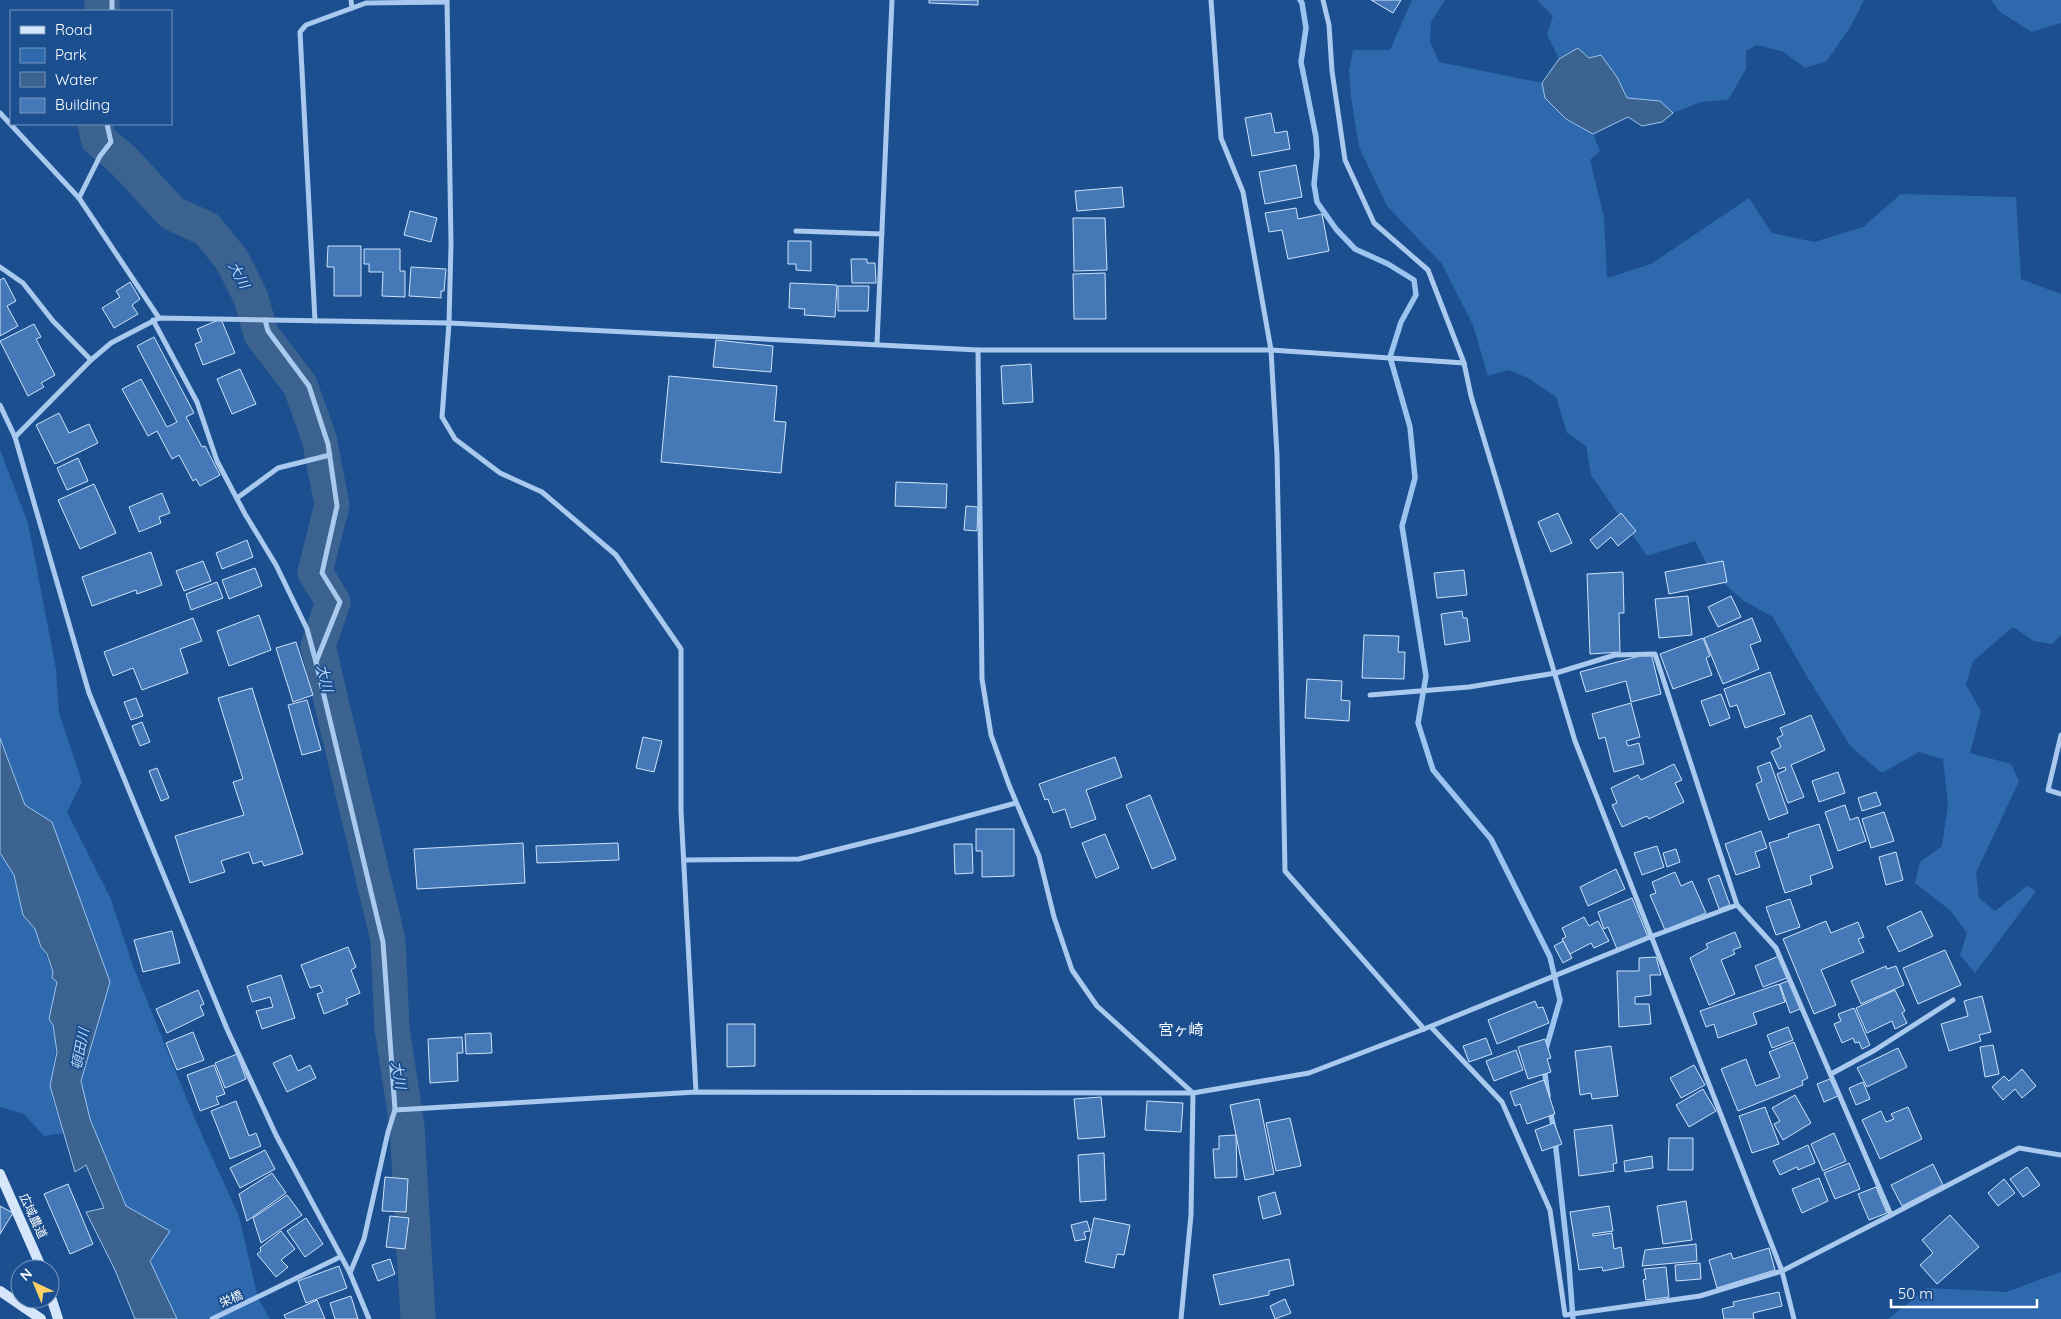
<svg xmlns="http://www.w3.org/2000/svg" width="2061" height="1319" viewBox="0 0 2061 1319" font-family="Quicksand,'Noto Sans JP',sans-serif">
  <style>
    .green { fill: #2e69ad }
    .water { fill: #3c6290; stroke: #9cc4f0 }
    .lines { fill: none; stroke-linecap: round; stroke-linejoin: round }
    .stream { stroke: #9cc4f0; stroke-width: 5.5 }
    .river { stroke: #3c6290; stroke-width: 35 }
    .building { fill: #4478b7; stroke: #cfe3fa }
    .street { stroke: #a9c9ee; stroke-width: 5 }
    .secondary { stroke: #d6e6fa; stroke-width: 10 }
    .labels { text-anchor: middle; stroke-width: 4; stroke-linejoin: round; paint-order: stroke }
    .street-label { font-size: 12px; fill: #fff; stroke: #1b4f8f }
    .water-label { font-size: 14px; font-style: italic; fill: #b5d3f5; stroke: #1b4f8f }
    .quarter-label { font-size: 15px; fill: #fff; stroke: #1b4f8f }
  </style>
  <rect width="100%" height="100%" fill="#1b4f8f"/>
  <!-- green -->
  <g class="green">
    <path d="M1412 0H1445L1431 22 1430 42 1439 62 1542 83 1545 98 1566 119 1593 134 1600 151 1590 160 1604 217 1607 278 1651 264 1749 198 1772 233 1814 242 1863 227 1901 194 2016 197 2021 279 2061 294V635L2052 644 2034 641 2013 627 1973 661 1966 685 1981 711 1970 753 2011 764 2019 781 1976 873 1979 898 1995 911 2027 886 2036 891 1975 973 1960 955 1967 933 1951 911 1915 883 1920 862 1942 846 1948 804 1943 759 1919 752 1882 773 1851 747 1806 675 1773 617 1744 601 1711 572 1695 541 1647 556 1591 475 1586 446 1567 433 1556 397 1528 378 1508 370 1488 376 1473 325 1442 264 1387 206 1359 147 1351 97 1349 71 1353 50H1390Z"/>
    <path d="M1537 0H1864L1851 26 1827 61 1805 68 1784 52 1757 45 1746 51V69L1728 100 1701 102 1673 113 1660 101 1627 98 1617 77 1578 49 1559 59 1547 34 1553 16Z"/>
    <path d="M1991 0H2061V23L2032 32 2000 12Z"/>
    <path d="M0 450 28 523 56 669 59 713 82 782 67 812 110 897 133 966 197 1124 239 1216 258 1298 270 1319H177L149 1261 170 1231 126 1206 90 1119 81 1081 97 1027 52 822 25 805 0 738Z"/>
    <path d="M0 853 14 875 23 915 35 929 57 982 49 1019C63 1041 52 1061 51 1084 50 1097 60 1120 64 1133L44 1136 24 1114 0 1107Z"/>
    <path d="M2061 1272V1319H1888L1927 1288 2006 1292Z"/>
  </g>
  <!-- water -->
  <g class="water">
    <path d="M1578 48 1589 58 1601 55 1617 77 1627 98 1660 101 1673 113 1662 122 1642 126 1628 117 1593 134 1566 119 1545 98 1542 83 1559 59Z"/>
    <path d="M0 738 25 805 52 822 110 982 81 1081 90 1119 126 1206 170 1231 150 1261 177 1319H135L115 1270 86 1212 104 1208 86 1165 75 1172 50 1086 57 1052 53 1025 49 1019 57 982 52 978 53 972 47 954 41 947 35 929 23 915 14 875 0 853Z"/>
  </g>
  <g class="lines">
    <!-- stream -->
    <g class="stream">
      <path d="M1300 0 1302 3 1306 28 1301 62 1316 137 1317 155 1314 184 1317 202 1336 229 1355 249 1388 264 1414 280 1416 295 1401 322 1390 357 1410 427 1415 478 1402 526 1426 676 1418 723 1433 770 1491 839 1550 957 1560 1000 1545 1052"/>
      <path d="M1544 1068 1548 1096"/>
      <path d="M1550 1110 1554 1130"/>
      <path d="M1555 1140 1569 1266 1573 1319"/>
    </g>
    <!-- river -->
    <g class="river">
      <path d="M102 11V0"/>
      <path d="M95 124 98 139 123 160 172 213 207 229 232 260 251 298 261 334 300 385 319 438 332 505 315 572 333 602 318 646 388 940 392 1028 407 1126 418 1319"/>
    </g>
  </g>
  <!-- building -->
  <g class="building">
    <path d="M929 0H978V5L929 3Z"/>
    <path d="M1371 0H1401L1393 13Z"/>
    <path d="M1271 113 1275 133 1287 131 1290 149 1252 156 1245 118Z"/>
    <path d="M1296 165 1302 197 1265 204 1259 172Z"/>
    <path d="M1122 187 1124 207 1077 211 1075 191Z"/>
    <path d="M1296 208 1298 219 1322 214 1329 251 1288 259 1282 230 1269 232 1265 213Z"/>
    <path d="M410 211 437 218 431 242 404 235Z"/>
    <path d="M1073 218H1105L1107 270 1074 271Z"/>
    <path d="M788 241H811V271L796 270V264H788Z"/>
    <path d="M328 246H361V296H334V267H327Z"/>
    <path d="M364 249H400V271H405V297L382 296 383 272H369V264H364Z"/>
    <path d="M851 259H867V263H875L876 283H852Z"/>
    <path d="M411 267 446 269 444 291H441V298L409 296Z"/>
    <path d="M1105 273 1106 319H1074L1073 274Z"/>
    <path d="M4 278 16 301 7 306 18 326 0 336V280Z"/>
    <path d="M130 282 140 299 132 305 138 314 114 328 102 308 120 297 116 291Z"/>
    <path d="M790 283 837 285 835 317 804 315 805 309 789 308Z"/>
    <path d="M838 286H869L868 311H838Z"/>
    <path d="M221 319 235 353 203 365 195 344 202 341 197 329Z"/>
    <path d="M34 324 41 337 36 339 55 375 41 383 44 387 28 396 0 341Z"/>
    <path d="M154 337 194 413 186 417 202 447 205 446 220 475 200 486 196 479 193 481 179 455 172 459 157 431 148 436 122 389 141 379 167 427 177 422 137 346Z"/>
    <path d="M716 340 773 346 771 372 713 367Z"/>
    <path d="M1031 364 1033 402 1003 404 1001 366Z"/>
    <path d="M240 369 256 404 232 414 217 379Z"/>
    <path d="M669 376 777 386 774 421 786 422 781 473 661 462Z"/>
    <path d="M59 413 69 433 89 424 98 443 55 464 36 425Z"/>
    <path d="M78 458 88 481 67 490 57 468Z"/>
    <path d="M896 482 947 484 946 508 895 506Z"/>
    <path d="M94 484 116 533 80 549 58 500Z"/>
    <path d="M162 493 170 513 159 517 161 523 139 532 129 507Z"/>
    <path d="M966 506 978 507 977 531 964 530Z"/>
    <path d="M1558 513 1572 543 1551 552 1538 522Z"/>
    <path d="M1621 513 1636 531 1618 546 1611 537 1597 549 1590 540Z"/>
    <path d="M247 540 253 557 222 569 216 553Z"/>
    <path d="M151 552 162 585 137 594 136 590 92 606 82 577Z"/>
    <path d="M203 561 211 581 184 591 176 571Z"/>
    <path d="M1723 561 1727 582 1669 594 1665 572Z"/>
    <path d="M255 568 262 586 229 599 222 580Z"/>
    <path d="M1464 570 1467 595 1437 598 1434 573Z"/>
    <path d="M1623 572 1624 613H1619L1620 652 1590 654 1587 574Z"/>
    <path d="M217 582 223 598 191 610 186 594Z"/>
    <path d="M1688 596 1692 635 1659 638 1655 599Z"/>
    <path d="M1731 596 1741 617 1718 627 1708 607Z"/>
    <path d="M1462 611 1463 618H1467L1470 641 1445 645 1441 614Z"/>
    <path d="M259 615 271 650 229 666 217 631Z"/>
    <path d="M193 618 202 641 180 649 188 673 142 690 133 668 113 676 104 652Z"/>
    <path d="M1752 618 1761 641 1750 645 1759 669 1723 684 1704 638Z"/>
    <path d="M1364 635 1399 636 1398 652H1405L1404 679 1362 678Z"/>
    <path d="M1703 638 1710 656 1706 658 1712 675 1673 689 1660 654Z"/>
    <path d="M296 642 313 695 293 702 276 648Z"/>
    <path d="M1651 653 1661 694 1631 702 1626 681 1586 692 1580 672Z"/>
    <path d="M1770 672 1785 714 1745 728 1737 705 1730 707 1724 689Z"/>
    <path d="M1307 679 1342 681 1341 700 1350 701 1349 721 1305 718Z"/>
    <path d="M252 688 303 854 264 866 262 861 253 864 249 852 221 861 225 872 190 883 175 836 244 815 233 782 243 779 218 698Z"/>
    <path d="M1721 694 1730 718 1710 726 1701 701Z"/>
    <path d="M136 698 143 716 131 720 124 702Z"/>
    <path d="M307 700 321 750 302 755 288 705Z"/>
    <path d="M1631 703 1640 737 1626 741 1628 746 1639 743 1644 764 1614 772 1605 737 1599 739 1592 714Z"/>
    <path d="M1811 715 1825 750 1791 765 1804 797 1788 803 1777 774 1786 770 1785 767 1779 769 1771 752 1781 747 1777 738 1783 735 1780 728Z"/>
    <path d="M142 722 150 742 140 746 132 726Z"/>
    <path d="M643 737 662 741 654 772 636 768Z"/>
    <path d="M1115 757 1122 777 1086 790 1096 819 1071 828 1065 809 1053 813 1048 799 1045 800 1039 784Z"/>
    <path d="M1770 762 1788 813 1769 820 1756 784 1762 781 1757 767Z"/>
    <path d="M1674 764 1682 780 1675 783 1684 802 1649 819 1647 816 1622 827 1612 805 1617 803 1611 788 1638 775 1641 780Z"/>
    <path d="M157 768 169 798 161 801 149 771Z"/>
    <path d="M1838 772 1845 793 1819 802 1812 781Z"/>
    <path d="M1876 792 1881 805 1862 811 1858 798Z"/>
    <path d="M1150 795 1176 859 1152 869 1126 805Z"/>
    <path d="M1845 805 1850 820 1858 817 1866 841 1838 851 1825 812Z"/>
    <path d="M1884 812 1894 841 1871 848 1862 819Z"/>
    <path d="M1819 824 1833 868 1810 876 1812 884 1785 893 1769 843 1789 837 1788 834Z"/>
    <path d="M976 829H1014V876L982 877V851H976Z"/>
    <path d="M1761 831 1767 848 1755 852 1760 867 1736 875 1725 844Z"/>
    <path d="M1105 834 1119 868 1096 878 1082 843Z"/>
    <path d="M523 843 525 883 417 889 414 849Z"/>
    <path d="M618 843 619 860 537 863 536 846Z"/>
    <path d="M954 844H972L973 873 955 874Z"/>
    <path d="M1657 846 1664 867 1642 875 1634 853Z"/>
    <path d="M1676 849 1680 862 1667 867 1663 853Z"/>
    <path d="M1896 852 1903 880 1886 885 1879 857Z"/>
    <path d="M1616 869 1625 889 1588 906 1580 887Z"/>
    <path d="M1675 872 1681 886 1692 881 1706 913 1665 930 1650 895 1656 893 1652 882Z"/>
    <path d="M1719 875 1730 905 1719 909 1708 879Z"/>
    <path d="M1632 898 1648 937 1617 949 1608 927 1604 929 1598 912Z"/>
    <path d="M1790 899 1800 927 1776 935 1766 907Z"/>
    <path d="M1921 911 1933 936 1899 952 1887 927Z"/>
    <path d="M1584 917 1589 926 1598 921 1609 941 1594 948 1591 943 1570 954 1562 939 1566 937 1562 928Z"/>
    <path d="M1826 921 1831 933 1858 922 1864 937 1858 939 1864 952 1821 970 1836 1005 1814 1014 1783 939Z"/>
    <path d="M172 931 180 963 143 972 134 940Z"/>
    <path d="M1735 932 1741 947 1733 950 1735 954 1721 960 1735 994 1709 1005 1690 958 1708 948 1706 944Z"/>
    <path d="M1563 941 1572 958 1563 963 1554 946Z"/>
    <path d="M348 947 356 967 351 970 360 993 346 999 348 1004 324 1014 317 994 323 992 320 985 310 988 301 965Z"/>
    <path d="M1945 950 1961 985 1918 1004 1903 968Z"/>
    <path d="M1779 956 1787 978 1763 987 1755 966Z"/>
    <path d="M1656 957 1661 975H1650L1651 995 1635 997V1004H1649L1651 1024 1619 1027 1617 971H1639V958Z"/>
    <path d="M1886 966 1887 969 1896 966 1904 985 1861 1004 1851 981Z"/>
    <path d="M281 975 295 1018 262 1029 256 1011 273 1007 270 997 252 1002 247 986Z"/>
    <path d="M1790 980 1800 1009 1790 1013 1780 984Z"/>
    <path d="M1779 984 1785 1002 1753 1013 1757 1024 1718 1038 1714 1024 1706 1027 1700 1011Z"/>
    <path d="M198 990 204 1004 200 1006 204 1015 167 1033 156 1009Z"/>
    <path d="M1895 990 1905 1011 1902 1013 1907 1023 1895 1029 1892 1021 1867 1033 1856 1008Z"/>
    <path d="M1982 996 1991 1032 1979 1035 1981 1041 1949 1051 1941 1024 1968 1016 1964 1001Z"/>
    <path d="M1535 1001 1538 1008 1543 1007 1549 1023 1497 1044 1488 1020Z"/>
    <path d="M1854 1008 1870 1045 1862 1049 1859 1042 1855 1043 1853 1038 1842 1043 1834 1024 1841 1021 1838 1014Z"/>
    <path d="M727 1024H755V1066L727 1067Z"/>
    <path d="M1788 1027 1793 1040 1772 1048 1767 1035Z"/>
    <path d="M193 1032 204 1060 177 1070 166 1043Z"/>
    <path d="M491 1033 492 1053 466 1054 465 1034Z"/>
    <path d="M462 1037 463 1053H457L458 1081 430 1083 428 1039Z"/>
    <path d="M1486 1038 1492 1054 1469 1062 1463 1046Z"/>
    <path d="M1545 1039 1551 1058 1547 1059 1551 1072 1528 1079 1518 1047Z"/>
    <path d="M1794 1042 1808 1078 1802 1081 1803 1085 1738 1111 1721 1069 1746 1059 1756 1086 1780 1077 1769 1052Z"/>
    <path d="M1993 1045 1999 1074 1985 1077 1980 1047Z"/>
    <path d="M1611 1046 1618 1096 1592 1099 1591 1093 1580 1095 1575 1051Z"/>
    <path d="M1898 1048 1907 1067 1867 1087 1857 1068Z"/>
    <path d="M1516 1050 1523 1070 1494 1081 1486 1061Z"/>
    <path d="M237 1054 246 1079 225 1088 215 1063Z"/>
    <path d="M291 1055 298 1071 310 1065 316 1078 287 1092 273 1063Z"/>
    <path d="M214 1065 225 1094 216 1097 219 1104 200 1111 187 1075Z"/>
    <path d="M1694 1065 1705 1085 1681 1098 1670 1078Z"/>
    <path d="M2022 1069 2036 1086 2022 1098 2015 1089 2003 1100 1992 1087 2004 1076 2009 1081Z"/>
    <path d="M1830 1079 1838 1096 1824 1102 1817 1084Z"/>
    <path d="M1544 1080 1555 1114 1527 1124 1520 1104 1515 1106 1510 1092Z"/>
    <path d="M1863 1082 1870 1099 1856 1105 1849 1088Z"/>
    <path d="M1703 1089 1716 1111 1689 1127 1676 1105Z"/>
    <path d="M1795 1095 1811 1123 1783 1140 1774 1124 1780 1121 1772 1108Z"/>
    <path d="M1101 1097 1105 1137 1078 1139 1074 1099Z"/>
    <path d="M1259 1099 1274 1174 1245 1180 1230 1105Z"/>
    <path d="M236 1101 249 1136 256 1133 261 1146 230 1159 211 1111Z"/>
    <path d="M1147 1101 1183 1103 1181 1132 1145 1130Z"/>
    <path d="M1765 1107 1779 1144 1752 1153 1739 1116Z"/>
    <path d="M1908 1107 1922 1139 1880 1159 1862 1120 1881 1111 1886 1122 1894 1119 1891 1114Z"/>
    <path d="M1290 1118 1301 1166 1276 1171 1266 1123Z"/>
    <path d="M1554 1123 1562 1144 1542 1151 1535 1130Z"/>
    <path d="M1612 1125 1617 1163 1613 1164 1614 1171 1579 1176 1574 1130Z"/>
    <path d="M1834 1133 1846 1161 1823 1171 1811 1144Z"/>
    <path d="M1236 1135 1237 1177 1215 1178 1213 1149H1219V1136Z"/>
    <path d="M1669 1138H1693V1170H1668Z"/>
    <path d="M1808 1145 1815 1163 1798 1170 1797 1167 1780 1175 1773 1161Z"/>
    <path d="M265 1150 275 1169 240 1188 230 1168Z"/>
    <path d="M1104 1153 1106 1200 1080 1202 1078 1155Z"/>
    <path d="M1652 1156 1653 1168 1625 1172 1624 1161Z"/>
    <path d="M1849 1163 1860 1189 1835 1199 1824 1173Z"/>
    <path d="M1933 1164 1943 1185 1902 1206 1891 1185Z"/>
    <path d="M2027 1167 2040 1185 2023 1197 2010 1179Z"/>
    <path d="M272 1173 286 1193 247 1221 239 1194Z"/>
    <path d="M385 1177 408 1179 406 1212 382 1211Z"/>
    <path d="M1819 1178 1828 1201 1802 1213 1792 1189Z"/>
    <path d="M2004 1179 2015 1193 1998 1206 1988 1193Z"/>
    <path d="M68 1184 93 1244 70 1254 44 1194Z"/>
    <path d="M1876 1187 1887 1213 1869 1220 1858 1194Z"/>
    <path d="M1275 1192 1281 1214 1263 1219 1258 1197Z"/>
    <path d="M287 1195 302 1215 261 1243 253 1218Z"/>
    <path d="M1686 1201 1692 1240 1663 1244 1657 1206Z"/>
    <path d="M0 1206 13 1213 0 1234Z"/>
    <path d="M1609 1206 1613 1231 1592 1234 1593 1236 1612 1233 1614 1249 1621 1247 1624 1267 1603 1271 1602 1267 1579 1270 1570 1212Z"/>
    <path d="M1950 1215 1979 1247 1937 1284 1920 1265 1933 1253 1922 1240Z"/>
    <path d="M390 1216 409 1218 405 1249 386 1247Z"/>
    <path d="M306 1218 323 1244 305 1257 287 1231Z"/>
    <path d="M1094 1218 1130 1225 1124 1255 1117 1254 1114 1268 1085 1262Z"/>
    <path d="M1087 1221 1090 1231 1084 1232 1086 1239 1075 1241 1071 1225Z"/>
    <path d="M281 1231 295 1249 281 1260 288 1267 276 1277 257 1254 261 1251 260 1248Z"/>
    <path d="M1696 1244 1697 1261 1642 1266 1645 1250Z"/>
    <path d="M1769 1248 1775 1270 1717 1288 1709 1260 1731 1253 1733 1259Z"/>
    <path d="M390 1259 395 1274 378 1281 372 1265Z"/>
    <path d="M1289 1259 1294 1285 1269 1291V1295L1220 1305 1213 1275Z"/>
    <path d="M1700 1263 1701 1279 1676 1281 1675 1265Z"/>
    <path d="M339 1266 347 1288 306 1303 298 1281Z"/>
    <path d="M1666 1267 1669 1297 1646 1300 1643 1280 1646 1279 1644 1269Z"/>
    <path d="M1779 1292 1782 1306 1753 1313 1754 1319H1724L1722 1309 1734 1306 1733 1302Z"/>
    <path d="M351 1296 358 1319H335L330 1303Z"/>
    <path d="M1285 1299 1291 1313 1275 1319 1270 1306Z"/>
    <path d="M317 1300 325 1319H286L284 1315Z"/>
  </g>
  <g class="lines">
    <!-- street -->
    <g class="street">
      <path d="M351 0 352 8"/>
      <path d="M447 0 451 244 449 323 442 417 455 439 500 473 542 492 616 555 681 649V811L696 1092"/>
      <path d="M1211 0 1221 138 1243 192 1271 350 1277 455 1285 871 1424 1029"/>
      <path d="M1323 0 1329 25 1332 71 1345 160 1374 223 1428 270 1464 363 1471 396 1575 741 1782 1271 1794 1319"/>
      <path d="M112 11V0"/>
      <path d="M0 113 79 198 159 318"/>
      <path d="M79 198 100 156 111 142 107 124"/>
      <path d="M796 231 882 234"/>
      <path d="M0 267 23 283 53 321 91 360"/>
      <path d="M153 320 197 402 217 461 245 514 276 565 307 629 316 662 383 942 395 1110 388 1132 364 1239 350 1273"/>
      <path d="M265 320 268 331 309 386 328 444 337 506 322 573 340 602 316 662"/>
      <path d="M315 321 300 32 306 25 366 3 447 2"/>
      <path d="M877 344 892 0"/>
      <path d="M978 350 982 679 991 735 1009 785 1039 856 1054 917 1072 970 1097 1006 1193 1093 1191 1215 1181 1319"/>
      <path d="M0 405 15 437 89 693 227 1029 276 1135 350 1273 369 1319"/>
      <path d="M15 437 91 360 111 343 159 318 449 323 978 350H1271L1464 363"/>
      <path d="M237 498 278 468 330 455"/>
      <path d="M1370 695 1469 687 1556 673 1615 655 1655 654 1737 905 1776 948 1891 1215 1782 1271 1700 1296 1565 1315 1550 1210 1502 1102 1431 1027"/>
      <path d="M2061 735 2048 790 2061 794"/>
      <path d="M684 860 799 859 912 831 1016 803"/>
      <path d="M1831 1074 1875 1050 1953 1000"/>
      <path d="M395 1110 696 1092 1193 1093 1309 1073 1424 1029 1650 937 1737 905"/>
      <path d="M1891 1215 2019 1148 2061 1155"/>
      <path d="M212 1319 340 1257"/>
    </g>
    <!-- secondary -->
    <g class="secondary">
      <path d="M0 1174 42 1269"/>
      <path d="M0 1291 41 1319"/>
      <path d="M50 1294 58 1319"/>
    </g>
  </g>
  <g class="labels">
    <!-- street labels -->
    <g class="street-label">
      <text transform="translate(33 1216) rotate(65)" y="4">広域農道</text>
      <text transform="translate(231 1299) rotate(-24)" y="4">栄橋</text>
    </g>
    <!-- water labels -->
    <g class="water-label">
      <text transform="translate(239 275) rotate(62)" y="5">大川</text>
      <text transform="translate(325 678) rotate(77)" y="5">大川</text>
      <text transform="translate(80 1049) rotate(-79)" y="5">頓田川</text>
      <text transform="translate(399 1075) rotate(81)" y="5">大川</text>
    </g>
    <!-- quarter labels -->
    <g class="quarter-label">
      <text x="1181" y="1035">宮ヶ崎</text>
    </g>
  </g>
  <!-- legend -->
  <rect x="10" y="10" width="162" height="115" fill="#1b4f8f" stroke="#7695bc"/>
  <rect x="20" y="26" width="25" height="8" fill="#d6e6fa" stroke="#7695bc"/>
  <text x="55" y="35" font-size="15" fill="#ffffff">Road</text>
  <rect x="20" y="48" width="25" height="15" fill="#2e69ad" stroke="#7695bc"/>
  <text x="55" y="60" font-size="15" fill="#ffffff">Park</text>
  <rect x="20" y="72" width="25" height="15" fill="#3c6290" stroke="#7695bc"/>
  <text x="55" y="85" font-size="15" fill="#ffffff">Water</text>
  <rect x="20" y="98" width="25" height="15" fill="#4478b7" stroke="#7695bc"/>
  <text x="55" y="110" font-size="15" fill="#ffffff">Building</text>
  <!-- north arrow -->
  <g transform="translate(35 1284) rotate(316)"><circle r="24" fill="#1b4f8f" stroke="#7695bc"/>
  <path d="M0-4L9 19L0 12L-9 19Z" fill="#ffd166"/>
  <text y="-8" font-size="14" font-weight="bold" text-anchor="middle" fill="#ffffff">N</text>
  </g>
  <!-- scale -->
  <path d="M1891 1299v8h146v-8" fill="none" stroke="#ffffff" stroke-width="2.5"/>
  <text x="1898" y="1299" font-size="15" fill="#ffffff" stroke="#1b4f8f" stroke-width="4" paint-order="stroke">50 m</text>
</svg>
